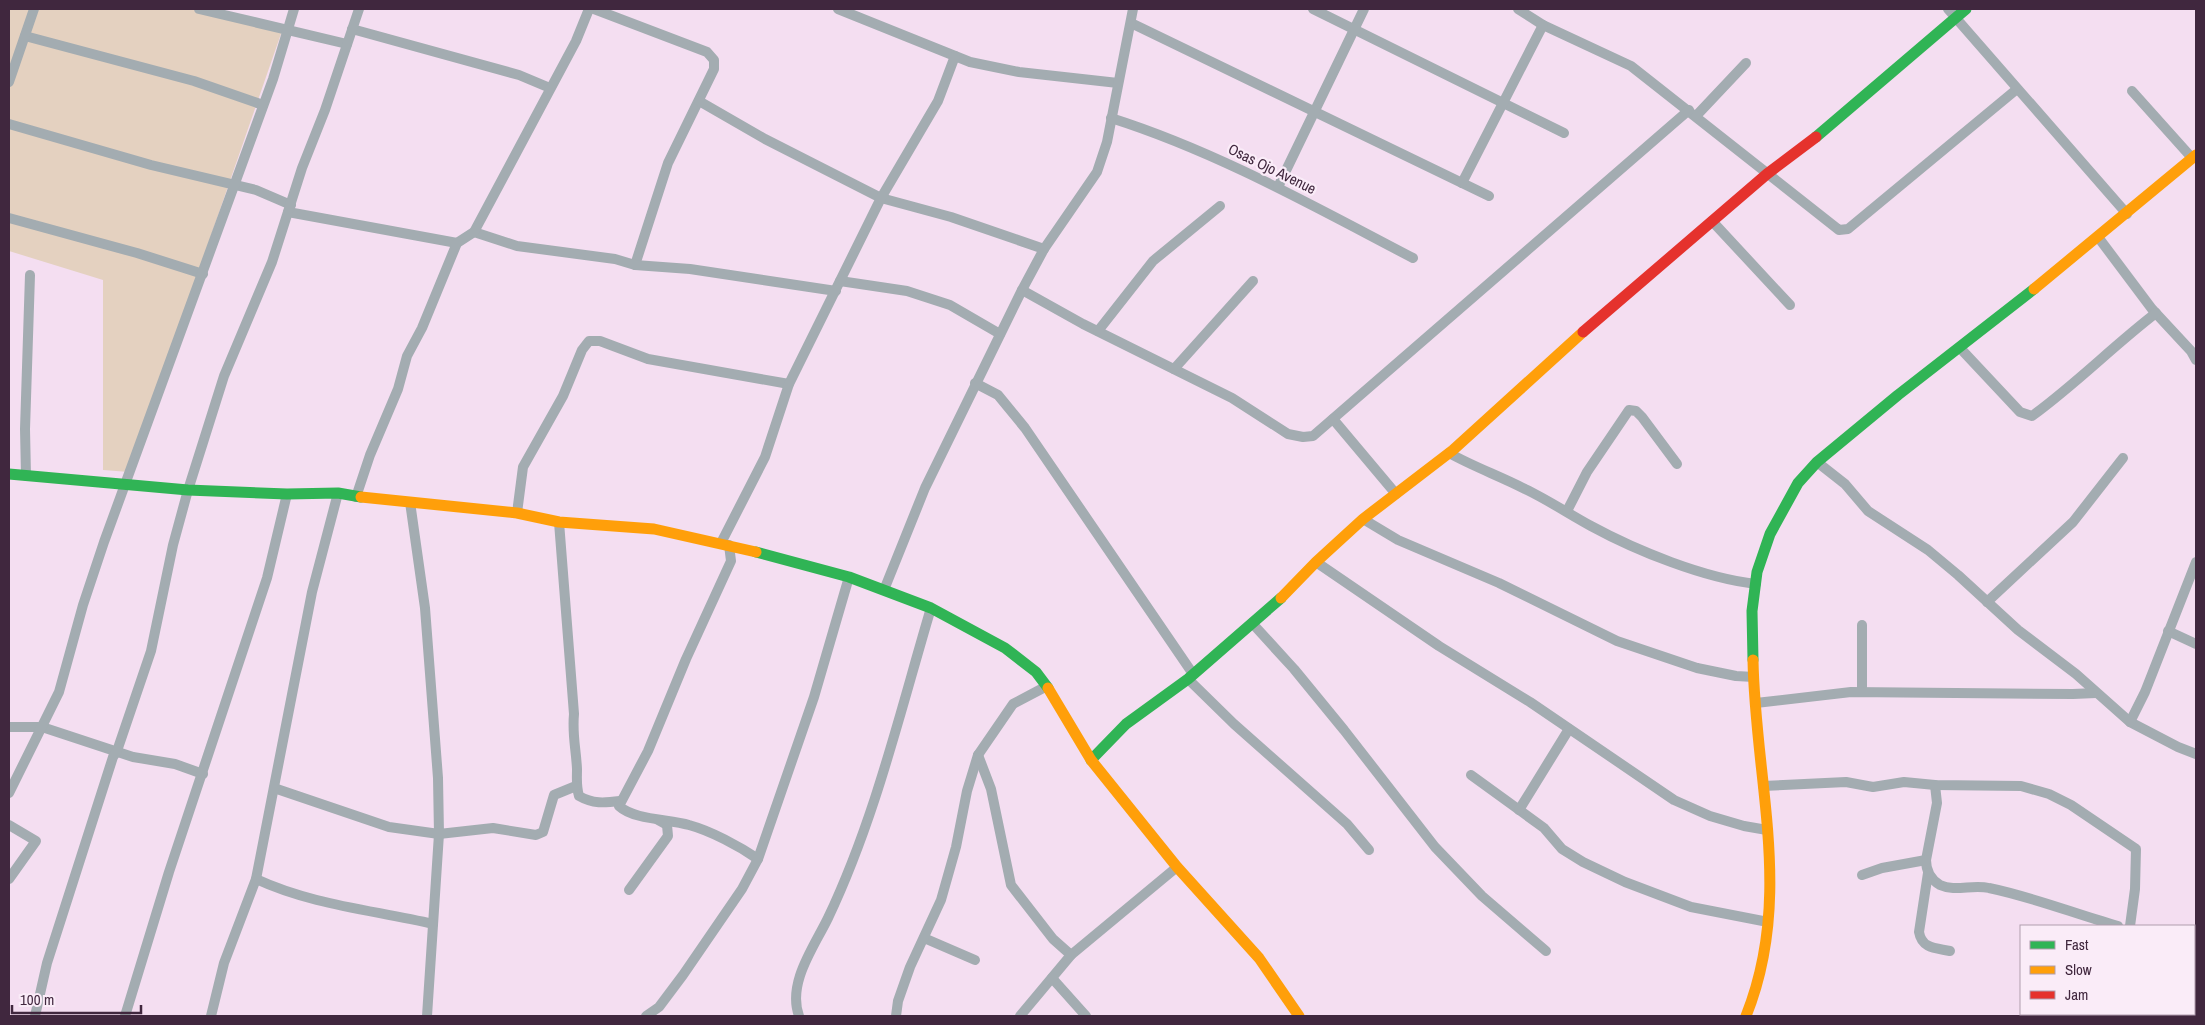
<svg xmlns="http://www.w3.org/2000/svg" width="2205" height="1025" viewBox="0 0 2205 1025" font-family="'Archivo Narrow',sans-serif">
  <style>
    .green { fill: #e4d1c0 }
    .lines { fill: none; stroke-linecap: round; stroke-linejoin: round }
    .street { stroke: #a3acb1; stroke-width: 10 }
    .fast { stroke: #30b455; stroke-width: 11 }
    .slow { stroke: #ff9f0a; stroke-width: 11 }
    .jam { stroke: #e5322d; stroke-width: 11 }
    .labels { text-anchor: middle; stroke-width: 4.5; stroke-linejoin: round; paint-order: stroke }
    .street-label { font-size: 15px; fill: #40273e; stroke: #faecf8 }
  </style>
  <rect width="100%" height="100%" fill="#f4def1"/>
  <!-- green -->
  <path class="green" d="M9 9H198L283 28 129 472 103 470V280L9 251Z"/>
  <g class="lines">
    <!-- street -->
    <g class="street">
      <path d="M199 9 347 44"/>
      <path d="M594 9 707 52 714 60V69L668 163 635 265"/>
      <path d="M838 9 970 62 1019 72 1118 83"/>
      <path d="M1313 9 1564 133"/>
      <path d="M1518 9 1543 25 1631 66 1839 230 1848 229 2017 89"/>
      <path d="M1948 9 2127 214"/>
      <path d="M1131 23 1489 196"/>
      <path d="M352 29 519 75 550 88"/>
      <path d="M25 36 194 81 263 105"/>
      <path d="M9 82 34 9"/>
      <path d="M2132 91 2192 158"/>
      <path d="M699 101 765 139 881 198 951 217 1044 249"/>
      <path d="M1696 116 1746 63"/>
      <path d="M1111 118C1218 152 1315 207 1413 258"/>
      <path d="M9 124 151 165 256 190 291 205"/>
      <path d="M1462 183 1543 25"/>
      <path d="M1278 187 1364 9"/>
      <path d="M288 212 457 243"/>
      <path d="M9 218 137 253 203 274"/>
      <path d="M1712 221 1790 305"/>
      <path d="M474 232 517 246 615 259 635 265 690 269 836 291"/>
      <path d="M2098 237 2152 309 2191 351 2196 360"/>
      <path d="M840 281 907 291 950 305 1000 334"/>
      <path d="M1022 290 1083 324 1232 398 1288 434 1303 437 1313 436 1689 110"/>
      <path d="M1098 331 1153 261 1220 206"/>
      <path d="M1960 348 2020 412 2032 416C2076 384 2113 346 2156 313"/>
      <path d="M1174 369 1253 281"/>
      <path d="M975 383 998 395 1025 428 1193 674"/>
      <path d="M1333 419 1396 494"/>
      <path d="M1449 453C1474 467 1500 476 1525 489 1548 500 1569 514 1591 526 1637 551 1704 578 1756 584"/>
      <path d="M1817 462 1845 484 1868 511 1928 550 1958 575 2018 630 2076 674 2130 722 2178 747 2196 754"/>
      <path d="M26 476 25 429 30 275"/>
      <path d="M356 497 370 455 398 389 407 356 422 328 457 243 474 232 576 41 589 9"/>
      <path d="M410 502 425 608 438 778 439 834 427 1016"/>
      <path d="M1567 511 1587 472 1629 410 1636 411 1642 417 1677 464"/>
      <path d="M517 513 523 467 563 396 582 350 589 341H600L648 359 789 384"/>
      <path d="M1363 519 1398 540 1499 583 1617 641 1697 668 1736 676 1754 677"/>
      <path d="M559 522 574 714C572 735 576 748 577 769 577 779 576 786 579 796 593 804 604 803 620 801"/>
      <path d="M721 543 765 457 789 384 881 198 938 101 955 56"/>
      <path d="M729 545 731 561 686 659 648 751 619 806C634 820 669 819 689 825 711 831 739 846 758 859"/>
      <path d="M1316 562 1439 646 1530 702 1674 800 1710 816 1744 826 1767 830"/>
      <path d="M884 590 925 488 1022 290 1044 249 1097 172 1107 142 1133 9"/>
      <path d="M1987 602 2073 522 2123 458 2098 490"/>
      <path d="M1252 623 1294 669 1344 730 1435 847 1482 896 1546 951"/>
      <path d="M1862 625V692"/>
      <path d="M2168 631 2196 644"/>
      <path d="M1188 679 1234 724 1347 824 1369 850"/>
      <path d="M1756 703 1851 692 2073 694 2096 693"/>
      <path d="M2130 722 2145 692 2196 562"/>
      <path d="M9 727H42L133 757 175 764 203 774"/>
      <path d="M978 755 991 789 1011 885 1053 939 1071 955"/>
      <path d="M1471 775 1544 828 1562 849 1583 862 1625 882 1691 907 1768 922"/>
      <path d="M1935 785 1937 803 1926 860C1926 871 1930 879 1940 885 1955 892 1973 884 1989 888 2033 897 2075 914 2118 926"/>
      <path d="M1763 786 1846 782 1873 787 1904 782 1935 785 2021 786 2049 794 2071 805 2136 849 2135 889 2130 926"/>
      <path d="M274 788 389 827 439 834 493 828 536 835 543 832 554 795 576 786"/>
      <path d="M9 793 59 692 83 605 104 542 273 79 294 9"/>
      <path d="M1519 810 1569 729"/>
      <path d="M9 825 36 841 9 879"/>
      <path d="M1928 873 1919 932C1922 949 1936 948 1950 951"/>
      <path d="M1862 875 1882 868 1926 860"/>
      <path d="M256 879C312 905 373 910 433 924"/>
      <path d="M629 890 668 836 667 825 658 820"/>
      <path d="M924 938 975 960"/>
      <path d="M2194 945 2196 946"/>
      <path d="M1052 978 1086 1016"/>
      <path d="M35 1016 47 963 113 757 117 751 151 651 173 545 188 490 224 376 272 262 302 168 325 110 359 9"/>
      <path d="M125 1016 169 872 267 578 287 494"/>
      <path d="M211 1016 224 963 256 879 312 592 338 493"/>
      <path d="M646 1016 659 1007 683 975 742 889 758 859 814 697 849 577"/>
      <path d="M799 1016C787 983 814 947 828 918 875 819 900 712 931 608"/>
      <path d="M896 1016 898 1001 910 967 941 900 956 847 967 791 978 755 1013 704 1047 686"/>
      <path d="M1020 1016 1071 955 1177 867"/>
    </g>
    <!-- fast -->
    <g class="fast">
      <path d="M1816 137 1966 9"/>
      <path d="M9 474 188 490 287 494 338 493 361 497"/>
      <path d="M756 552 849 577 931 608 1005 648 1036 672 1048 688"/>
      <path d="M1753 660 1752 611 1757 572 1770 534 1798 483 1817 462 1898 395 2034 289"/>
      <path d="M1091 760 1126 724 1188 679 1281 598"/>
    </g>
    <!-- slow -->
    <g class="slow">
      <path d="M2034 289 2196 155"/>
      <path d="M361 497 517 513 559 522 654 529 756 552"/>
      <path d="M1281 598 1316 562 1363 519 1453 450 1583 332"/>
      <path d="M1048 688 1091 760 1177 867 1259 958 1299 1016"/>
      <path d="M1746 1016C1794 897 1755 781 1753 660"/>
    </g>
    <!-- jam -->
    <path class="jam" d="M1583 332 1767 174 1816 137"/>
  </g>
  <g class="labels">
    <!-- street labels -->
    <g class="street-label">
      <text transform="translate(1272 169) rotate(26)" y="5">Osas Ojo Avenue</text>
    </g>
  </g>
  <!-- border -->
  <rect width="2205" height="1025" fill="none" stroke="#40273e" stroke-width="20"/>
  <!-- legend -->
  <rect x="2020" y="925" width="175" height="90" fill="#faecf8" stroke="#b09dae"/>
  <rect x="2030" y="941" width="25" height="8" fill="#30b455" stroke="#b09dae"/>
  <text x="2065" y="950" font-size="15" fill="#40273e">Fast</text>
  <rect x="2030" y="966" width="25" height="8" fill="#ff9f0a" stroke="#b09dae"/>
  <text x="2065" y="975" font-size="15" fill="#40273e">Slow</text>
  <rect x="2030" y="991" width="25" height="8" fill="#e5322d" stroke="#b09dae"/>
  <text x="2065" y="1000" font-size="15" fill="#40273e">Jam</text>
  <!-- scale -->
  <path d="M12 1005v8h129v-8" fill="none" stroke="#40273e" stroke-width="2.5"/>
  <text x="20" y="1005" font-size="15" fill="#40273e" stroke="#faecf8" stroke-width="4" paint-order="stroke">100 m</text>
</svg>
